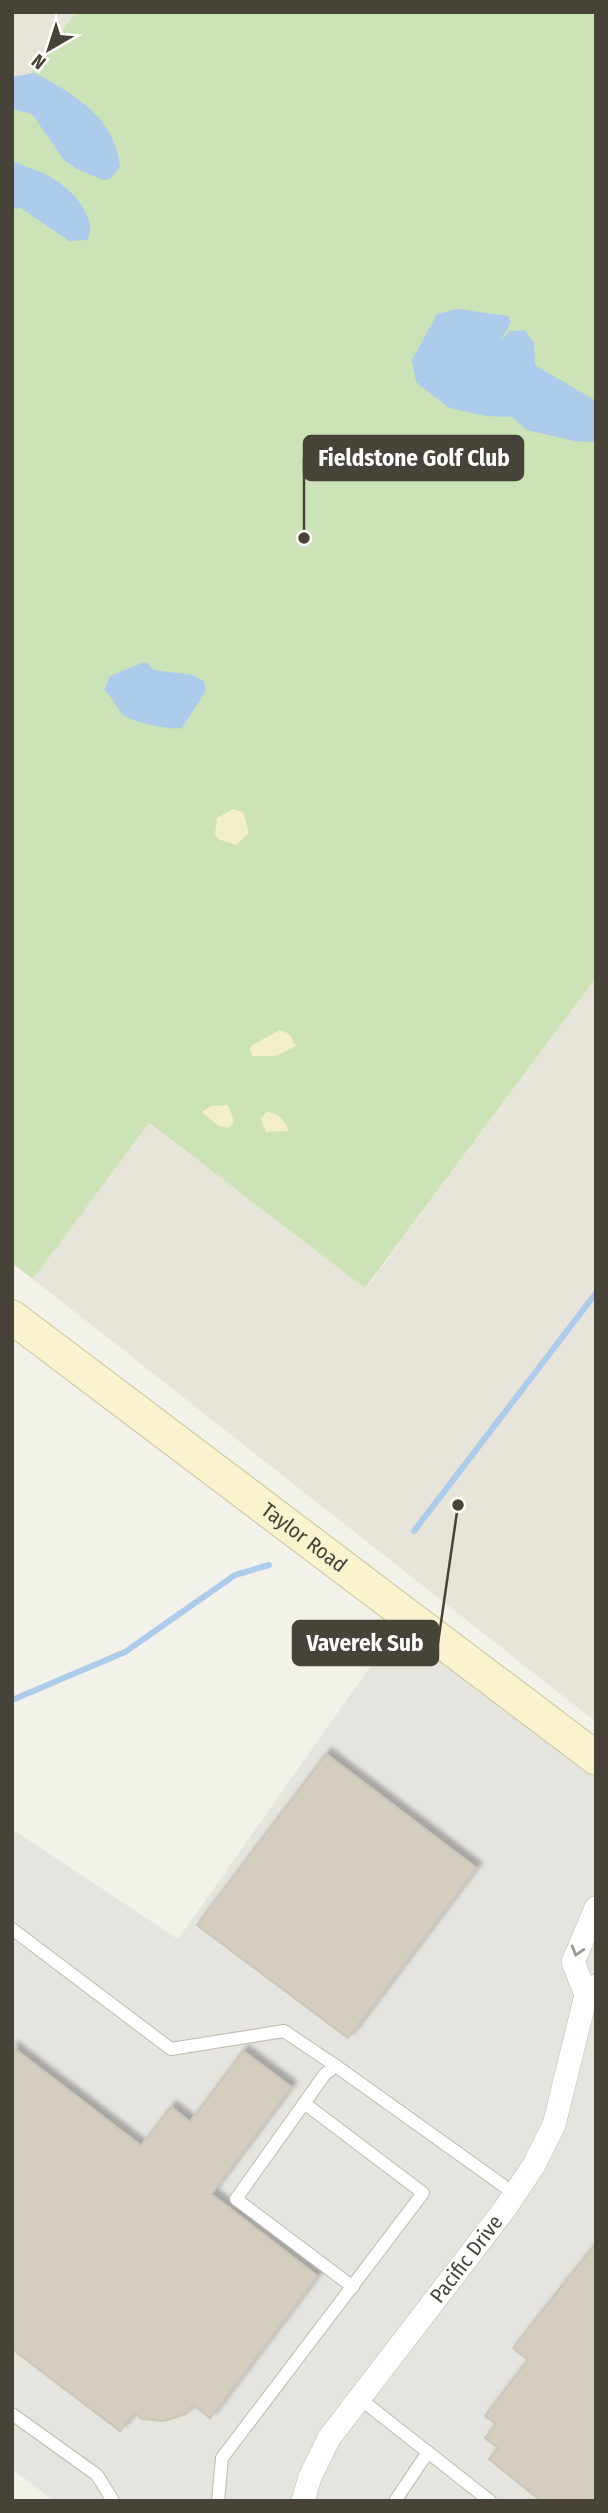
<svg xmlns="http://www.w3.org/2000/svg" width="608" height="2513" viewBox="0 0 608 2513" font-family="'Fira Sans Condensed',sans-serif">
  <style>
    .residential { fill: #e7e4d9 }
    .industrial { fill: #e6e4df }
    .green { fill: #cce3b7 }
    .sand { fill: #f3efca }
    .water { fill: #adcbea }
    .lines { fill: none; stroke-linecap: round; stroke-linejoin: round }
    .stream { stroke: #adcbea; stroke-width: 6 }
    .building { fill: #d4cec1; stroke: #cec7b5; stroke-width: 2; filter: url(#shadow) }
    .lane-casing { stroke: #bebaae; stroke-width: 14 }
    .street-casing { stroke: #bebaae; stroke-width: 24 }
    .secondary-casing { stroke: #cbc49c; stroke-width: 35 }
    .lane { stroke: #fff; stroke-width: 12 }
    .street { stroke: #fff; stroke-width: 23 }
    .secondary { stroke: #f9f3ce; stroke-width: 33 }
    .oneway { stroke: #9a9892 }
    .labels { text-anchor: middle; stroke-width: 5; stroke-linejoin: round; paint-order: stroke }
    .street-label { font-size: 21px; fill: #474339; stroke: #fff }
    .leader { fill: none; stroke: #474339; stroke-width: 2.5 }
    .callout-dot { fill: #474339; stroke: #fff; stroke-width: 2.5 }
    .callout { fill: #474339; stroke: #474339; stroke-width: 2.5 }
    .callout-label { font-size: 23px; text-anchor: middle; font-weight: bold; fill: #fff }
  </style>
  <defs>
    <filter id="shadow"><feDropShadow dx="5.5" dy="-5.5" stdDeviation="2" flood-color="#0004"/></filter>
  </defs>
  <rect width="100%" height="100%" fill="#f3f2ea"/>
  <!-- residential -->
  <g class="residential">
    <path d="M12 12H76L12 98Z"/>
    <path d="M596 978V1722L33 1279 148 1123 366 1288Z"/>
  </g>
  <!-- industrial -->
  <path class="industrial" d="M398 1627 596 1778V2501H54L12 2469V1829L178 1939Z"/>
  <!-- green -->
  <path class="green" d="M76 12H596V978L365 1288 149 1123 33 1279 12 1263V98Z"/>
  <!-- sand -->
  <g class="sand">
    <path d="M233 809 243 812 249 833 236 845 218 839 215 834 217 818Z"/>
    <path d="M280 1030 289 1034 296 1046 275 1056H252L250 1049 252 1045Z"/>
    <path d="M228 1105 234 1122 229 1128 219 1126 202 1112 211 1106Z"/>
    <path d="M266 1112C275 1111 288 1122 288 1131L266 1132 261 1119Z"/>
  </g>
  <!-- water -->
  <g class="water">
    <path d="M34 73C74 93 116 119 120 167L110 179 103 180 77 169 64 160 32 114 12 109V77Z"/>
    <path d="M12 160C22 166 32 168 43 173 64 182 100 214 88 240L69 241 21 208 12 209Z"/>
    <path d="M458 309 508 316 511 322 501 341 510 331 525 330 534 343 535 365 596 401V442L574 441 527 430 512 417 486 416 449 408 416 382 412 360 437 314Z"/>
    <path d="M142 663H147L153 670 193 675 204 681 206 691 182 728C173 731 128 722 121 713 116 705 112 697 104 690L110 676Z"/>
  </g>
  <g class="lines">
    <!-- stream -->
    <g class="stream">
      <path d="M414 1531 596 1293"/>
      <path d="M12 1700 125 1652 235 1575 269 1565"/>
    </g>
  </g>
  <!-- building -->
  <g class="building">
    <path d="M326 1754 476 1868 348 2038 197 1925Z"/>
    <path d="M12 2047 141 2146 171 2107 190 2122 243 2051 291 2087 211 2194 317 2276 210 2418 193 2405 186 2414 164 2421 142 2419 134 2413 120 2431 12 2349Z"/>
    <path d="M596 2243V2501H541L489 2459 498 2448 485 2438 496 2424 485 2416 528 2360 513 2348Z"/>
  </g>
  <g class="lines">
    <!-- lane casing -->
    <g class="lane-casing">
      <g id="lane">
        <path d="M12 1929 171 2049 284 2031 336 2066"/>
        <path d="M353 2287 236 2199 325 2074 336 2066 515 2194"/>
        <path d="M359 2398 490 2501"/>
        <path d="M12 2414 97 2475 113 2501"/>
        <path d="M218 2501 222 2458 423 2193 304 2103"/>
        <path d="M395 2501 428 2452"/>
      </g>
    </g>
    <!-- street casing -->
    <g class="street-casing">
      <g id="street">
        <path d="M586 1995 573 1962 596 1908"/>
        <path id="s1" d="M303 2501 310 2477 329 2438 504 2210 534 2165 554 2125 586 1995 596 1986"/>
      </g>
    </g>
    <!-- secondary casing -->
    <g class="secondary-casing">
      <g id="secondary">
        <path id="s2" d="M12 1317 596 1758"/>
      </g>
    </g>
    <!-- lane -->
    <use href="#lane" class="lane"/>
    <!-- street -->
    <use href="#street" class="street"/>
    <!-- secondary -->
    <use href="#secondary" class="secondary"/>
  </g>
  <!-- one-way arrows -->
  <defs><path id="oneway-chevron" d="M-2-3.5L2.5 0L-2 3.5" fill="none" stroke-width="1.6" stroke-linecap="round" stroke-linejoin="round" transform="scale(1.75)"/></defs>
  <use class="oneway" href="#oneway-chevron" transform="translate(577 1951) rotate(107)"/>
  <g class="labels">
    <!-- street labels -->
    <g class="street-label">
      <text dy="7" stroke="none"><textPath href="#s2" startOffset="366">Taylor Road</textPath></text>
      <text dy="7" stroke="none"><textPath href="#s1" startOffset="294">Pacific Drive</textPath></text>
    </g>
  </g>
  <!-- callouts -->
  <path class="leader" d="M304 538L304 458M458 1505L438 1643"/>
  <g class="callout-dot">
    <circle cx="304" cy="538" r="7"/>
    <circle cx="458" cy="1505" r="7"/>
  </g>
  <g class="callout">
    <rect x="304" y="436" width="219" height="44" rx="7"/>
    <rect x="293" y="1621" width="145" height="44" rx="7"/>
  </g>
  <g class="callout-label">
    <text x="414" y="466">Fieldstone Golf Club</text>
    <text x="365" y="1651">Vaverek Sub</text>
  </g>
  <!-- border -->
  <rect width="608" height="2513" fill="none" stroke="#474339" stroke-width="28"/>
  <!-- north arrow -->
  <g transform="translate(49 49) rotate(219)" stroke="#ffffff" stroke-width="5" paint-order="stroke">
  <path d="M0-5L12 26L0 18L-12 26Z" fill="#474339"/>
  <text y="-10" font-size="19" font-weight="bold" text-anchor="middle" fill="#474339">N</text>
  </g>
</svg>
